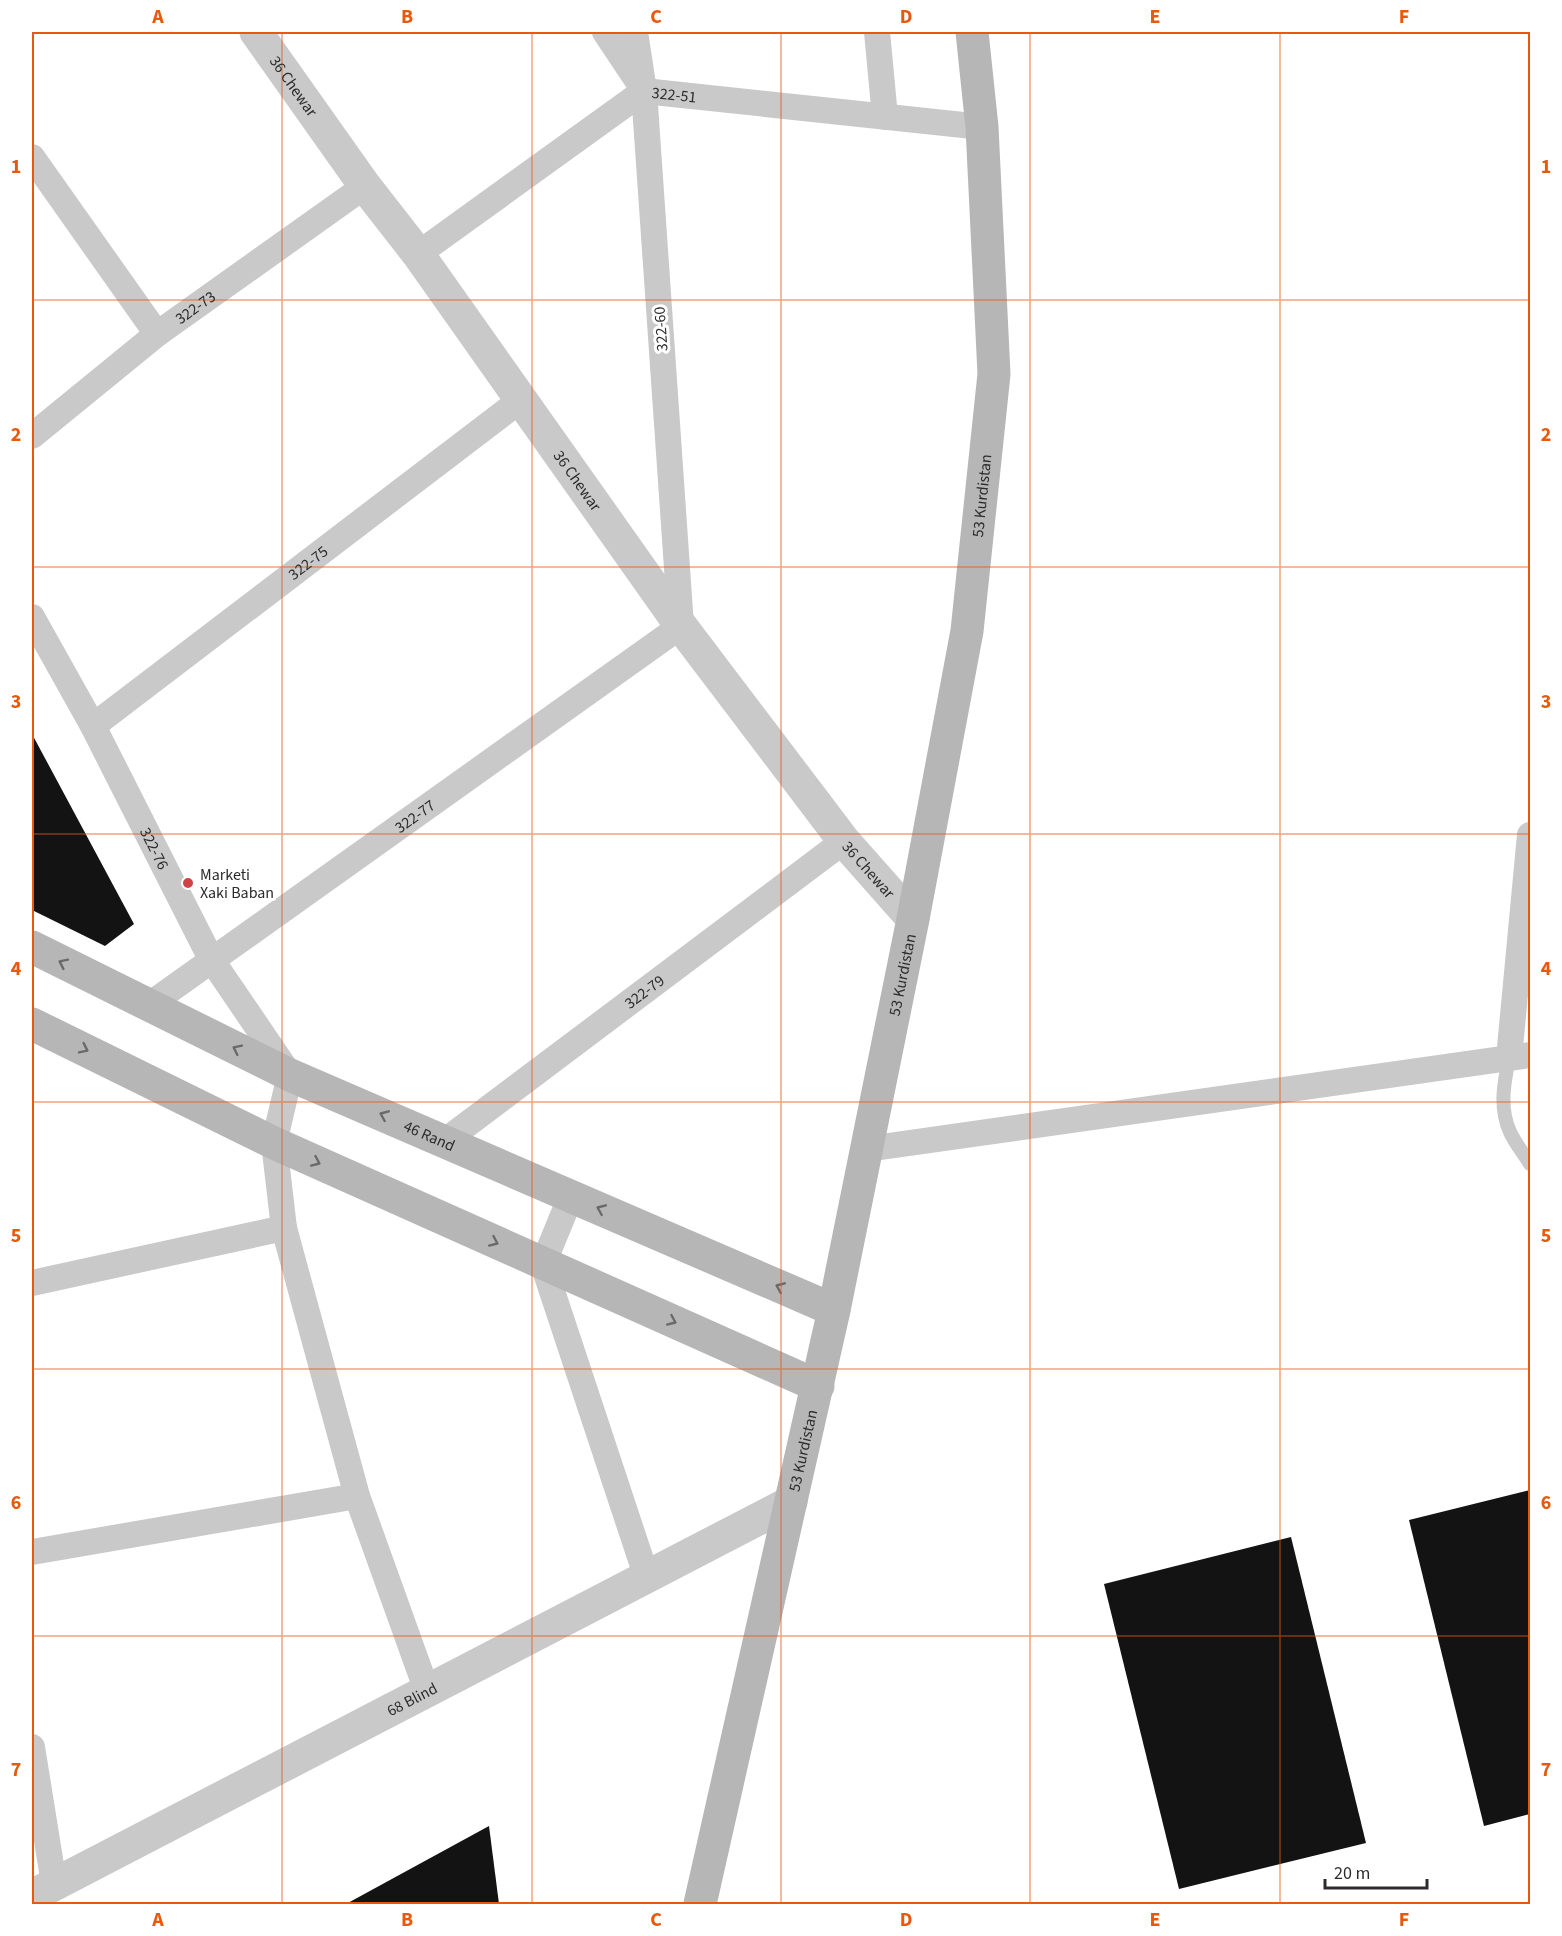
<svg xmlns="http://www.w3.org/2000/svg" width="1562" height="1936" viewBox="0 0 1562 1936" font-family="'Source Sans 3',sans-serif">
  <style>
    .building { fill: #131313 }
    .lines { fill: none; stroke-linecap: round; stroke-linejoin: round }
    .service { stroke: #c9c9c9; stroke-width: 14 }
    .minor { stroke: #c9c9c9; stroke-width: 26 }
    .tertiary { stroke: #c9c9c9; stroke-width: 33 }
    .secondary { stroke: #b6b6b6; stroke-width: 33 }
    .oneway { stroke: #6a6a6a }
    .grid { fill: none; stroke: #e8590c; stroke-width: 1.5; stroke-opacity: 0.55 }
    .poi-dot { fill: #cf4347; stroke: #fff; stroke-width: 2 }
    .labels { text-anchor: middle; stroke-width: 6; stroke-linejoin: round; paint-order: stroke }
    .street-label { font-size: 16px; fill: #2c2c2c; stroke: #fff }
    .poi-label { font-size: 16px; fill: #2c2c2c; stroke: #fff; text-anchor: start }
    .neatline { fill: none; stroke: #e8590c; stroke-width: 2 }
    .grid-label { font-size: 20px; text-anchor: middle; font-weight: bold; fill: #e8590c }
  </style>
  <rect width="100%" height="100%" fill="#fff"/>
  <!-- building -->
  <g class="building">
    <path d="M32 734 134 924 105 946 32 910Z"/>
    <path d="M1530 1490V1814L1484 1826 1409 1520Z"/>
    <path d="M1291 1537 1366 1843 1179 1889 1104 1584Z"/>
    <path d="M489 1826 499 1904H346Z"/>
  </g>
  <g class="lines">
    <!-- service -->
    <path class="service" d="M1509 1058C1504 1083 1499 1108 1510 1132 1515 1143 1524 1154 1530 1164"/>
    <!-- minor -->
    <g class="minor">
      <path d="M605 32 639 83"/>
      <path d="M877 32 885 117"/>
      <path d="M32 157 157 334"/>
      <path id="s1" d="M418 254 644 91 982 127"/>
      <path id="s2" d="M32 436 157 334 365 186"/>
      <path id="s3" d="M32 617 93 726 211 959 290 1075 274 1143 284 1228 357 1496 427 1691"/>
      <path id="s4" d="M93 726 522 399"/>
      <path id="s5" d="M149 1005 681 626 644 91 635 32"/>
      <path d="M1509 1058 1530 835"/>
      <path id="s6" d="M445 1141 844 841"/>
      <path d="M867 1149 1530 1055"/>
      <path d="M571 1196 543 1264 647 1578"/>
      <path d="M32 1283 284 1228"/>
      <path d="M32 1552 357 1496"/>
      <path d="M32 1747 54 1884"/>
    </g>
    <!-- tertiary -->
    <g class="tertiary">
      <path id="s7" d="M256 32 365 186 418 254 681 626 844 841 913 919"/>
      <path id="s8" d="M32 1896 791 1502"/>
    </g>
    <!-- secondary -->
    <g class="secondary">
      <path id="s9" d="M32 947 290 1075 834 1310"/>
      <path d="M32 1024 274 1143 818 1386"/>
      <path id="s10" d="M700 1904 834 1310 913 919 967 631 994 374 982 127 972 32"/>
    </g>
  </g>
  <!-- one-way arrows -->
  <defs><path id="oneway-chevron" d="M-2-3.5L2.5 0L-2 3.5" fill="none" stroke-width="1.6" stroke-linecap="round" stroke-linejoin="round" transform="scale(1.5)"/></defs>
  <g class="oneway">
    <use href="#oneway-chevron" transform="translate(63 963) rotate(-154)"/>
    <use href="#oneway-chevron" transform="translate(84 1049) rotate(26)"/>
    <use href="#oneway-chevron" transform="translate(237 1049) rotate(-154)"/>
    <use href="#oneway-chevron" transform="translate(384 1115) rotate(-157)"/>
    <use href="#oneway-chevron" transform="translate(316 1162) rotate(24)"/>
    <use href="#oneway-chevron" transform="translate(601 1209) rotate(-157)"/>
    <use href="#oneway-chevron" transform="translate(494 1242) rotate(24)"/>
    <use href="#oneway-chevron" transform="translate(780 1287) rotate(-157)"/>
    <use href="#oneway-chevron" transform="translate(672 1321) rotate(24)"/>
  </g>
  <!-- grid -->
  <path class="grid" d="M282 32V1904M532 32V1904M781 32V1904M1030 32V1904M1280 32V1904M32 300H1530M32 567H1530M32 834H1530M32 1102H1530M32 1369H1530M32 1636H1530"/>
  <!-- markers -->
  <circle class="poi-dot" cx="188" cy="883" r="6"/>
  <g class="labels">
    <!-- street labels -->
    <g class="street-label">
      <text dy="6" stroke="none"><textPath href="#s7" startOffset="66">36 Chewar</textPath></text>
      <text dy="6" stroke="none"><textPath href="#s1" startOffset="309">322-51</textPath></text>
      <text dy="6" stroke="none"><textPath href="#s2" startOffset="208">322-73</textPath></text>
      <text transform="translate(660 329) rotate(-94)" y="6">322-60</text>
      <text dy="6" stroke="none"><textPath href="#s7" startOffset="552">36 Chewar</textPath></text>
      <text dy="6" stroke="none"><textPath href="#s10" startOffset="1437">53 Kurdistan</textPath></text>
      <text dy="6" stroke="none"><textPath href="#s4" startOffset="270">322-75</textPath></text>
      <text dy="6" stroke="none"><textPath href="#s5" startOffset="326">322-77</textPath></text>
      <text dy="6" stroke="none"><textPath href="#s3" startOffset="262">322-76</textPath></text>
      <text dy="6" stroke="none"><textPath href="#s7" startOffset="1038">36 Chewar</textPath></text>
      <text dy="6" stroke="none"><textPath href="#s10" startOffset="951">53 Kurdistan</textPath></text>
      <text dy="6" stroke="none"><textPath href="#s6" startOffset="249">322-79</textPath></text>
      <text dy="6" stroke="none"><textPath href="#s9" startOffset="440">46 Rand</textPath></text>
      <text dy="6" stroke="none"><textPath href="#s10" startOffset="465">53 Kurdistan</textPath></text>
      <text dy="6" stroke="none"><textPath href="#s8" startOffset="428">68 Blind</textPath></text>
    </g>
    <!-- poi labels -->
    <g class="poi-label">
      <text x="200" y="880">Marketi<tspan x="200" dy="18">Xaki Baban</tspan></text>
    </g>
  </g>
  <!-- border -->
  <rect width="1562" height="1936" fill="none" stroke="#ffffff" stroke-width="66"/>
  <!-- scale -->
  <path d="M1325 1879v9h102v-9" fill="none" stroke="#2c2c2c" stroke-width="3"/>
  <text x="1334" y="1879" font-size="18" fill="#2c2c2c" stroke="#ffffff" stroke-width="4.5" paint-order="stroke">20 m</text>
  <rect x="33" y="33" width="1496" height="1870" class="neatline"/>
  <g class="grid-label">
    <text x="158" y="23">A</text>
    <text x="407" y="23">B</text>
    <text x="656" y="23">C</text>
    <text x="906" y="23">D</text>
    <text x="1155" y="23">E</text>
    <text x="1404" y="23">F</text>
    <text x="16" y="173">1</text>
    <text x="1546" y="173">1</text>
    <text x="16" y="441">2</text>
    <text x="1546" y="441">2</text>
    <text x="16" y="708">3</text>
    <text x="1546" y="708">3</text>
    <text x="16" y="975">4</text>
    <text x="1546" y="975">4</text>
    <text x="16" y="1242">5</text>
    <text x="1546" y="1242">5</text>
    <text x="16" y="1509">6</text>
    <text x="1546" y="1509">6</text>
    <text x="16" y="1776">7</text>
    <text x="1546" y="1776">7</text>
    <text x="158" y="1926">A</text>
    <text x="407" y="1926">B</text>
    <text x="656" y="1926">C</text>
    <text x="906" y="1926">D</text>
    <text x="1155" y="1926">E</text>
    <text x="1404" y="1926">F</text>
  </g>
</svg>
